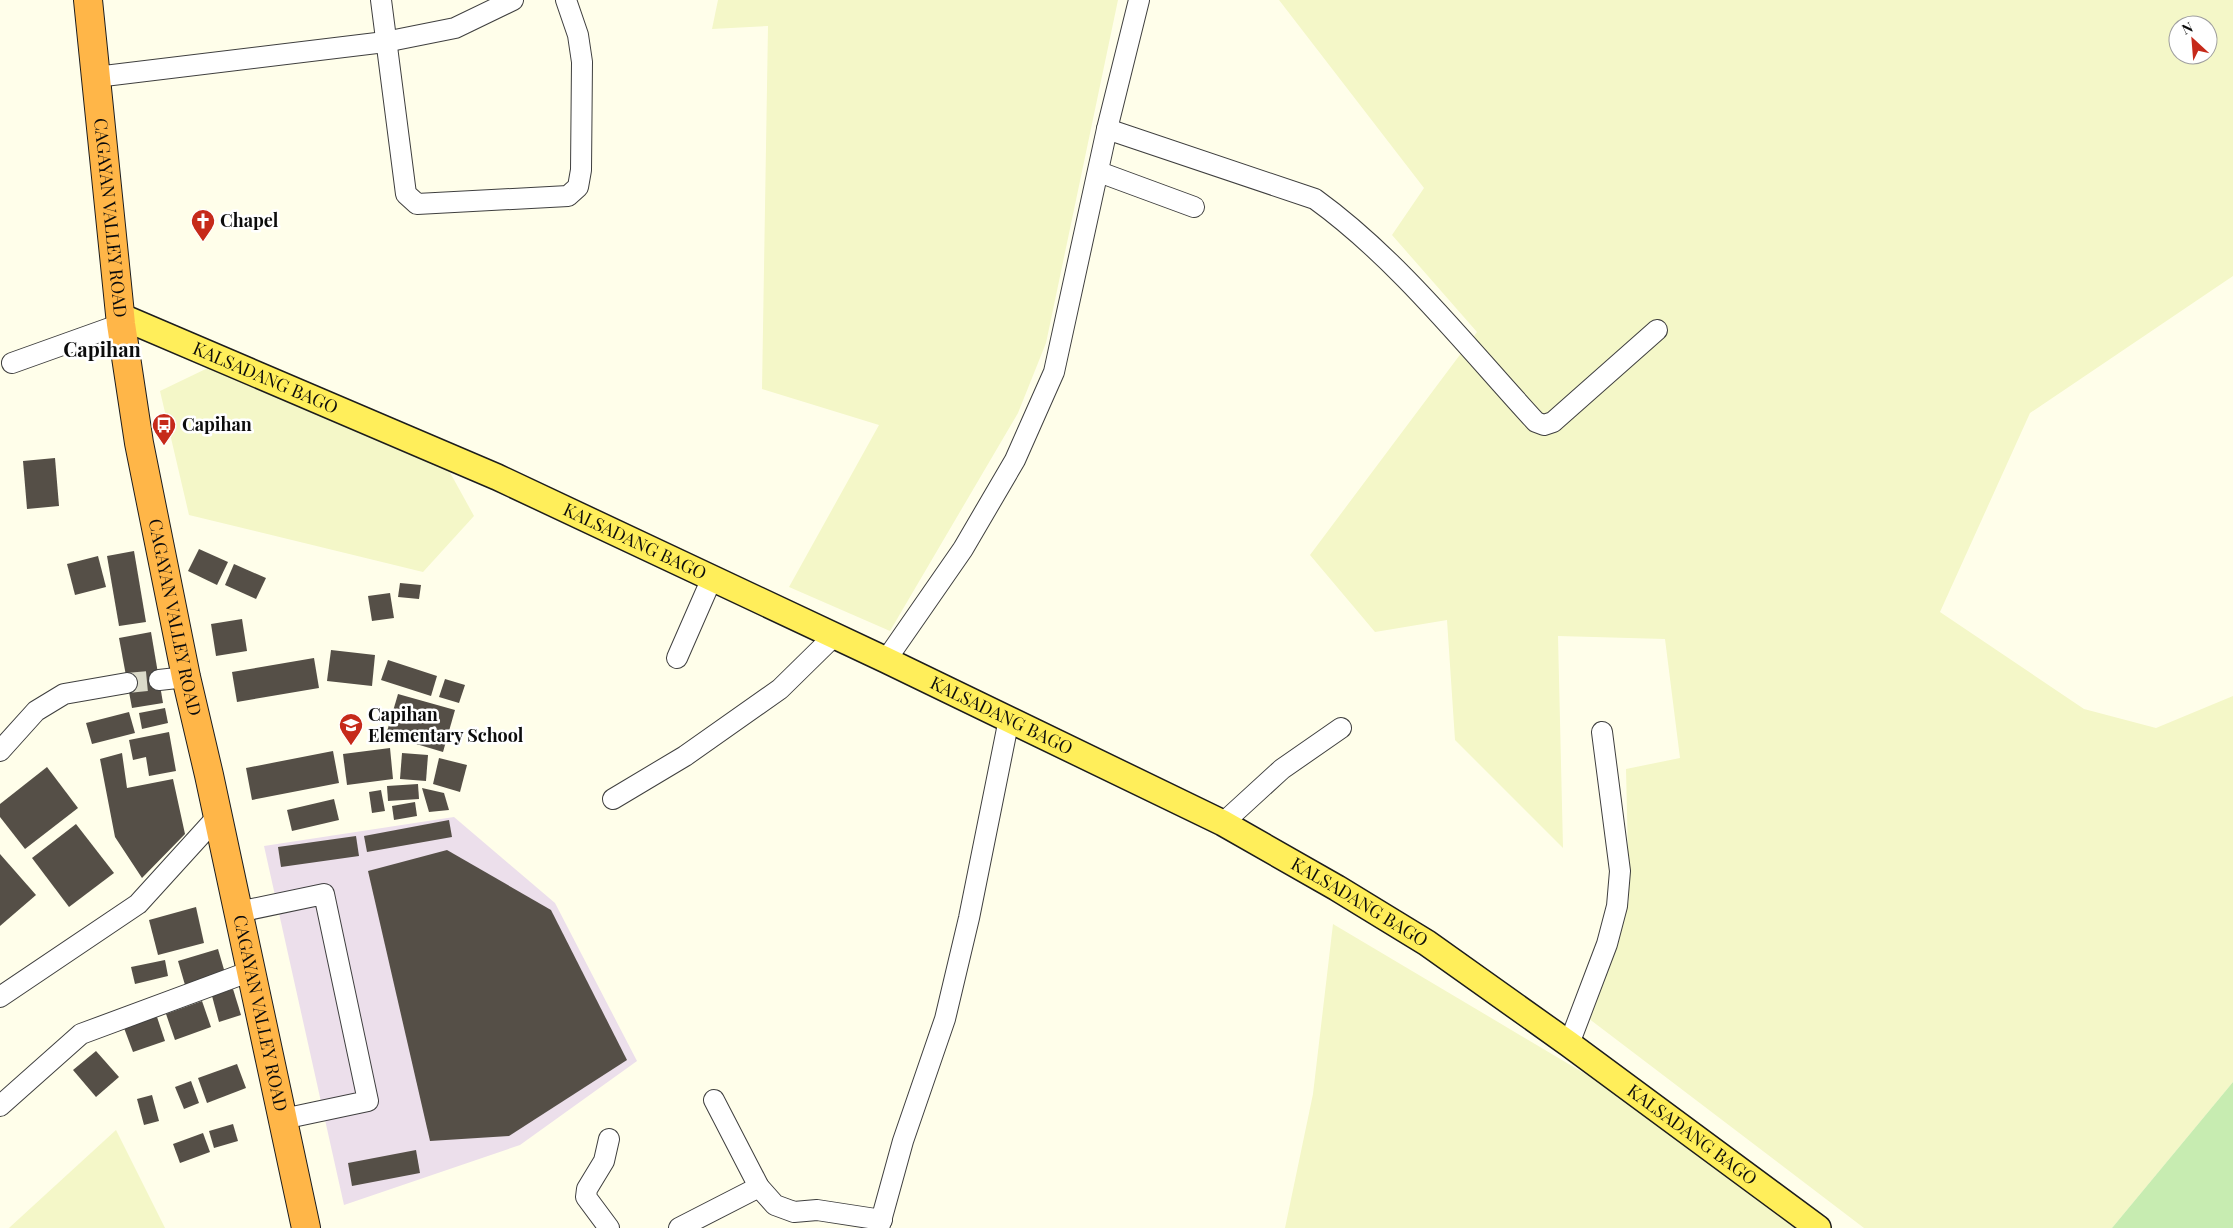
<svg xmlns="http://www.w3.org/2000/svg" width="2233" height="1228" viewBox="0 0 2233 1228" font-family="'Playfair Display',serif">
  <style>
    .industrial { fill: #ecdfeb }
    .farmland { fill: #f4f7c8; fill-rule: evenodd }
    .green { fill: #c7ecb1 }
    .building { fill: #554f47 }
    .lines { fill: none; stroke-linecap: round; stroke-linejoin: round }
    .minor-tunnel { stroke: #dbdac9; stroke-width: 20; stroke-dasharray: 20 10; stroke-linecap: butt }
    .minor-casing { stroke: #3f3f3f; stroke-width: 22 }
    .major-casing { stroke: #1d1d1d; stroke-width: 28 }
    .highway-casing { stroke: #1d1d1d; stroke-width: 30 }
    .minor { stroke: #fff; stroke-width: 20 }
    .major { stroke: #ffee5a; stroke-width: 25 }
    .highway { stroke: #ffb648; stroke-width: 28 }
    .labels { text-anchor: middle; stroke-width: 5; stroke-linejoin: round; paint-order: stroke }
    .street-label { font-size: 18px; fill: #0c0c0c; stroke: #fff }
    .poi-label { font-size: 18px; font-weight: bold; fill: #0c0c0c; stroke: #fff; text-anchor: start }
    .quarter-label { font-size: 20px; font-weight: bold; fill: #0c0c0c; stroke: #fff }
  </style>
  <rect width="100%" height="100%" fill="#fffeea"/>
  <!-- industrial -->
  <path class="industrial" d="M454 817 555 903 637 1061 520 1145 344 1205 264 846Z"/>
  <!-- farmland -->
  <g class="farmland">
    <path d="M718 0H1118L1046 343 1018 413 890 631 789 587 879 425 762 389 768 26 712 29Z"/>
    <path d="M1279 0H2233V276L2030 413 1940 612 2084 709 2156 728 2233 696V1082L2112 1228H1864L1588 1018 1629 901 1626 769 1680 758 1665 639 1558 636 1563 848 1455 740 1447 620 1375 632 1310 555 1477 332 1392 235 1424 188ZM2178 25H2208V55H2178Z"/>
    <path d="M214 365 447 467 474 516 423 572 189 515 160 391Z"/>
    <path d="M1333 924 1631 1101 1795 1228H1285L1313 1094Z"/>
    <path d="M116 1130 165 1228H9Z"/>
  </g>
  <!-- green -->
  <path class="green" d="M2233 1082V1228H2112Z"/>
  <!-- building -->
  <g class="building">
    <path d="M55 458 59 506 27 509 23 461Z"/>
    <path d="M199 549 228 562 217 585 188 571Z"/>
    <path d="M134 551 146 622 119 626 107 556Z"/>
    <path d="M98 556 106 587 75 595 67 564Z"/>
    <path d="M234 564 266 578 256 599 225 585Z"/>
    <path d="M400 583 421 585 419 599 398 597Z"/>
    <path d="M390 593 394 618 372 621 368 596Z"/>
    <path d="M242 619 247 651 216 656 211 624Z"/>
    <path d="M151 632 163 703 132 708 119 638Z"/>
    <path d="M331 650 375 655 372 686 327 681Z"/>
    <path d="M314 658 319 688 237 702 232 672Z"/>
    <path d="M388 660 437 676 431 696 381 680Z"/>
    <path d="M445 679 465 685 459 703 439 697Z"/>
    <path d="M398 694 455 710 443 752 386 735Z"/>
    <path d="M165 708 168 723 142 729 139 713Z"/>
    <path d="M129 712 135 733 92 744 86 723Z"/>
    <path d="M169 732 176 771 149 776 146 757 133 760 129 740Z"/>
    <path d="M390 748 393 779 347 785 343 754Z"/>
    <path d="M333 751 339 783 252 800 246 768Z"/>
    <path d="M122 753 127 788 173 779 185 834 142 878 115 837 100 759Z"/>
    <path d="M402 753 428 755 426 781 400 779Z"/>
    <path d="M439 758 467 765 460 792 433 784Z"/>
    <path d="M47 767 78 808 25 849 0 817V804Z"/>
    <path d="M418 784 419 799 388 801 387 786Z"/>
    <path d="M422 788 444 793 449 810 429 812Z"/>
    <path d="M381 790 385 811 372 813 369 792Z"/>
    <path d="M334 799 339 820 292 831 287 810Z"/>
    <path d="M415 802 417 816 394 820 392 806Z"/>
    <path d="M449 820 452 837 367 852 364 836Z"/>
    <path d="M76 824 114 873 69 907 32 858Z"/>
    <path d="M356 836 359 856 281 867 278 847Z"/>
    <path d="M447 850 551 910 627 1060 509 1136 430 1141 368 871Z"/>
    <path d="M0 854 36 895 0 926Z"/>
    <path d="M196 907 204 943 158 955 149 920Z"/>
    <path d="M218 949 225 973 185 985 178 961Z"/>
    <path d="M165 960 168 976 135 984 131 967Z"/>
    <path d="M233 989 241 1015 219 1022 212 996Z"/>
    <path d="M202 1001 211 1027 175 1040 166 1014Z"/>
    <path d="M157 1017 165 1041 133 1052 124 1028Z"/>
    <path d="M96 1051 119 1077 96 1097 73 1070Z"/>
    <path d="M237 1064 246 1088 207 1103 198 1078Z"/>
    <path d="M191 1081 199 1103 184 1109 175 1087Z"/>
    <path d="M152 1095 159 1121 144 1125 137 1099Z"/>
    <path d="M233 1124 238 1141 214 1148 209 1131Z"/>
    <path d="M203 1133 210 1152 180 1163 173 1144Z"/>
    <path d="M416 1150 420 1173 352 1186 348 1163Z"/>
  </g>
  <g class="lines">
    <!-- minor-tunnel -->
    <path class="minor-tunnel" d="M127 683 159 680"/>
    <!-- minor casing -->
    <g class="minor-casing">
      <g id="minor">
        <path d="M381 0 406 194 417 204 568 196 578 187 581 170 582 62 578 35 566 0"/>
        <path d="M96 77 385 42 455 28 513 0"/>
        <path d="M1107 129 1315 199C1398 259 1466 346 1536 422L1544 425 1553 422 1657 330"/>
        <path d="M1099 172 1194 207"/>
        <path d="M12 363 121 324"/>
        <path d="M677 658 712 578"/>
        <path d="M886 660 963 549 1015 460 1054 372 1107 129 1139 0"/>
        <path d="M159 680 186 677"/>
        <path d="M0 751 36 711 64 694 127 683"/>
        <path d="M613 799 685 756 780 689 835 635"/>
        <path d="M1223 823 1282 769 1341 728"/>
        <path d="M238 912 324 894 368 1101 283 1119"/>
        <path d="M0 997 138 904 218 816"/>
        <path d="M1569 1044 1607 944 1617 906 1620 871 1602 732"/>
        <path d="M714 1100 759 1187 775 1205 794 1212 817 1210 882 1220"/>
        <path d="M0 1106 81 1034 251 971"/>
        <path d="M609 1228 586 1197 587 1189 604 1161 609 1139"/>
        <path d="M679 1228 759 1187"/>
        <path d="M879 1228 903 1141 945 1019 969 918 1009 719"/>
      </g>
    </g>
    <!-- major casing -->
    <g class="major-casing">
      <g id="major">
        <path id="s1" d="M120 316 497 477 886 660 1223 823 1337 888 1427 943 1569 1044 1818 1228"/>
      </g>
    </g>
    <!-- highway casing -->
    <g class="highway-casing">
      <g id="highway">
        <path id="s2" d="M88 0 121 324 139 443 186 677 209 775 306 1228"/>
      </g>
    </g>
    <!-- minor -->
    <use href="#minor" class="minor"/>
    <!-- major -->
    <use href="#major" class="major"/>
    <!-- highway -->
    <use href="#highway" class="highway"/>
  </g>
  <!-- icons -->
  <defs>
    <g id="church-pin" transform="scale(1.25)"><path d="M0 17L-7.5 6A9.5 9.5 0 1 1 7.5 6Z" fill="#c62a1a" stroke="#fff"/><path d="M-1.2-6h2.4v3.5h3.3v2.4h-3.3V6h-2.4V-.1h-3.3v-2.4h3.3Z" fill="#fff"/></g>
    <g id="bus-pin" transform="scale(1.25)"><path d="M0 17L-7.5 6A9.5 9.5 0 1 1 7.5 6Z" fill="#c62a1a" stroke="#fff"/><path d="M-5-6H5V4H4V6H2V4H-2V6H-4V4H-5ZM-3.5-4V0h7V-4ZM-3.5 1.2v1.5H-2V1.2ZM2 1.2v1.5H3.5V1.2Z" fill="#fff"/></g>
    <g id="school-pin" transform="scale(1.25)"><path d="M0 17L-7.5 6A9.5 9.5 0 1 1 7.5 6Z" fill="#c62a1a" stroke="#fff"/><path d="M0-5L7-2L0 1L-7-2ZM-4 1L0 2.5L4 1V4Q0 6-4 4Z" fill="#fff"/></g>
  </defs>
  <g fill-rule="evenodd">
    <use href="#church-pin" x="203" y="221"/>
    <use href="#bus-pin" x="164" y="425"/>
    <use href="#school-pin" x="351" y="725"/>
  </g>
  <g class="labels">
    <!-- street labels -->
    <g class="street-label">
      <text dy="6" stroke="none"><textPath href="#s2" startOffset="219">CAGAYAN VALLEY ROAD</textPath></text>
      <text dy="6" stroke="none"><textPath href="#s1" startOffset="158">KALSADANG BAGO</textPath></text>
      <text dy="6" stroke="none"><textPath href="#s1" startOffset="562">KALSADANG BAGO</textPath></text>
      <text dy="6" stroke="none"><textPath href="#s2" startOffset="624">CAGAYAN VALLEY ROAD</textPath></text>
      <text dy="6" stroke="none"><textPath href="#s1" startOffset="968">KALSADANG BAGO</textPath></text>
      <text dy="6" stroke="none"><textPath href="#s1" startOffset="1372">KALSADANG BAGO</textPath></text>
      <text dy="6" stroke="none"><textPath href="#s2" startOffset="1029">CAGAYAN VALLEY ROAD</textPath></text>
      <text dy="6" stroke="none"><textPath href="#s1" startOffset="1778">KALSADANG BAGO</textPath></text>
    </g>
    <!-- poi labels -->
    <g class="poi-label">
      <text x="220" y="227">Chapel</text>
      <text x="182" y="431">Capihan</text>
      <text x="368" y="721">Capihan<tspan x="368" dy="21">Elementary School</tspan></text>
    </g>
    <!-- quarter labels -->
    <g class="quarter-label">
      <text x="102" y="357">Capihan</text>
    </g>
  </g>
  <!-- north arrow -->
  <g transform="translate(2193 40) rotate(334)"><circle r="24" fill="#ffffff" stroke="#9e9e9e"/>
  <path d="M0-4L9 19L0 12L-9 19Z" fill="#c62a1a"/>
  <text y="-8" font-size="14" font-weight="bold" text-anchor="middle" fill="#0c0c0c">N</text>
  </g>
</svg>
